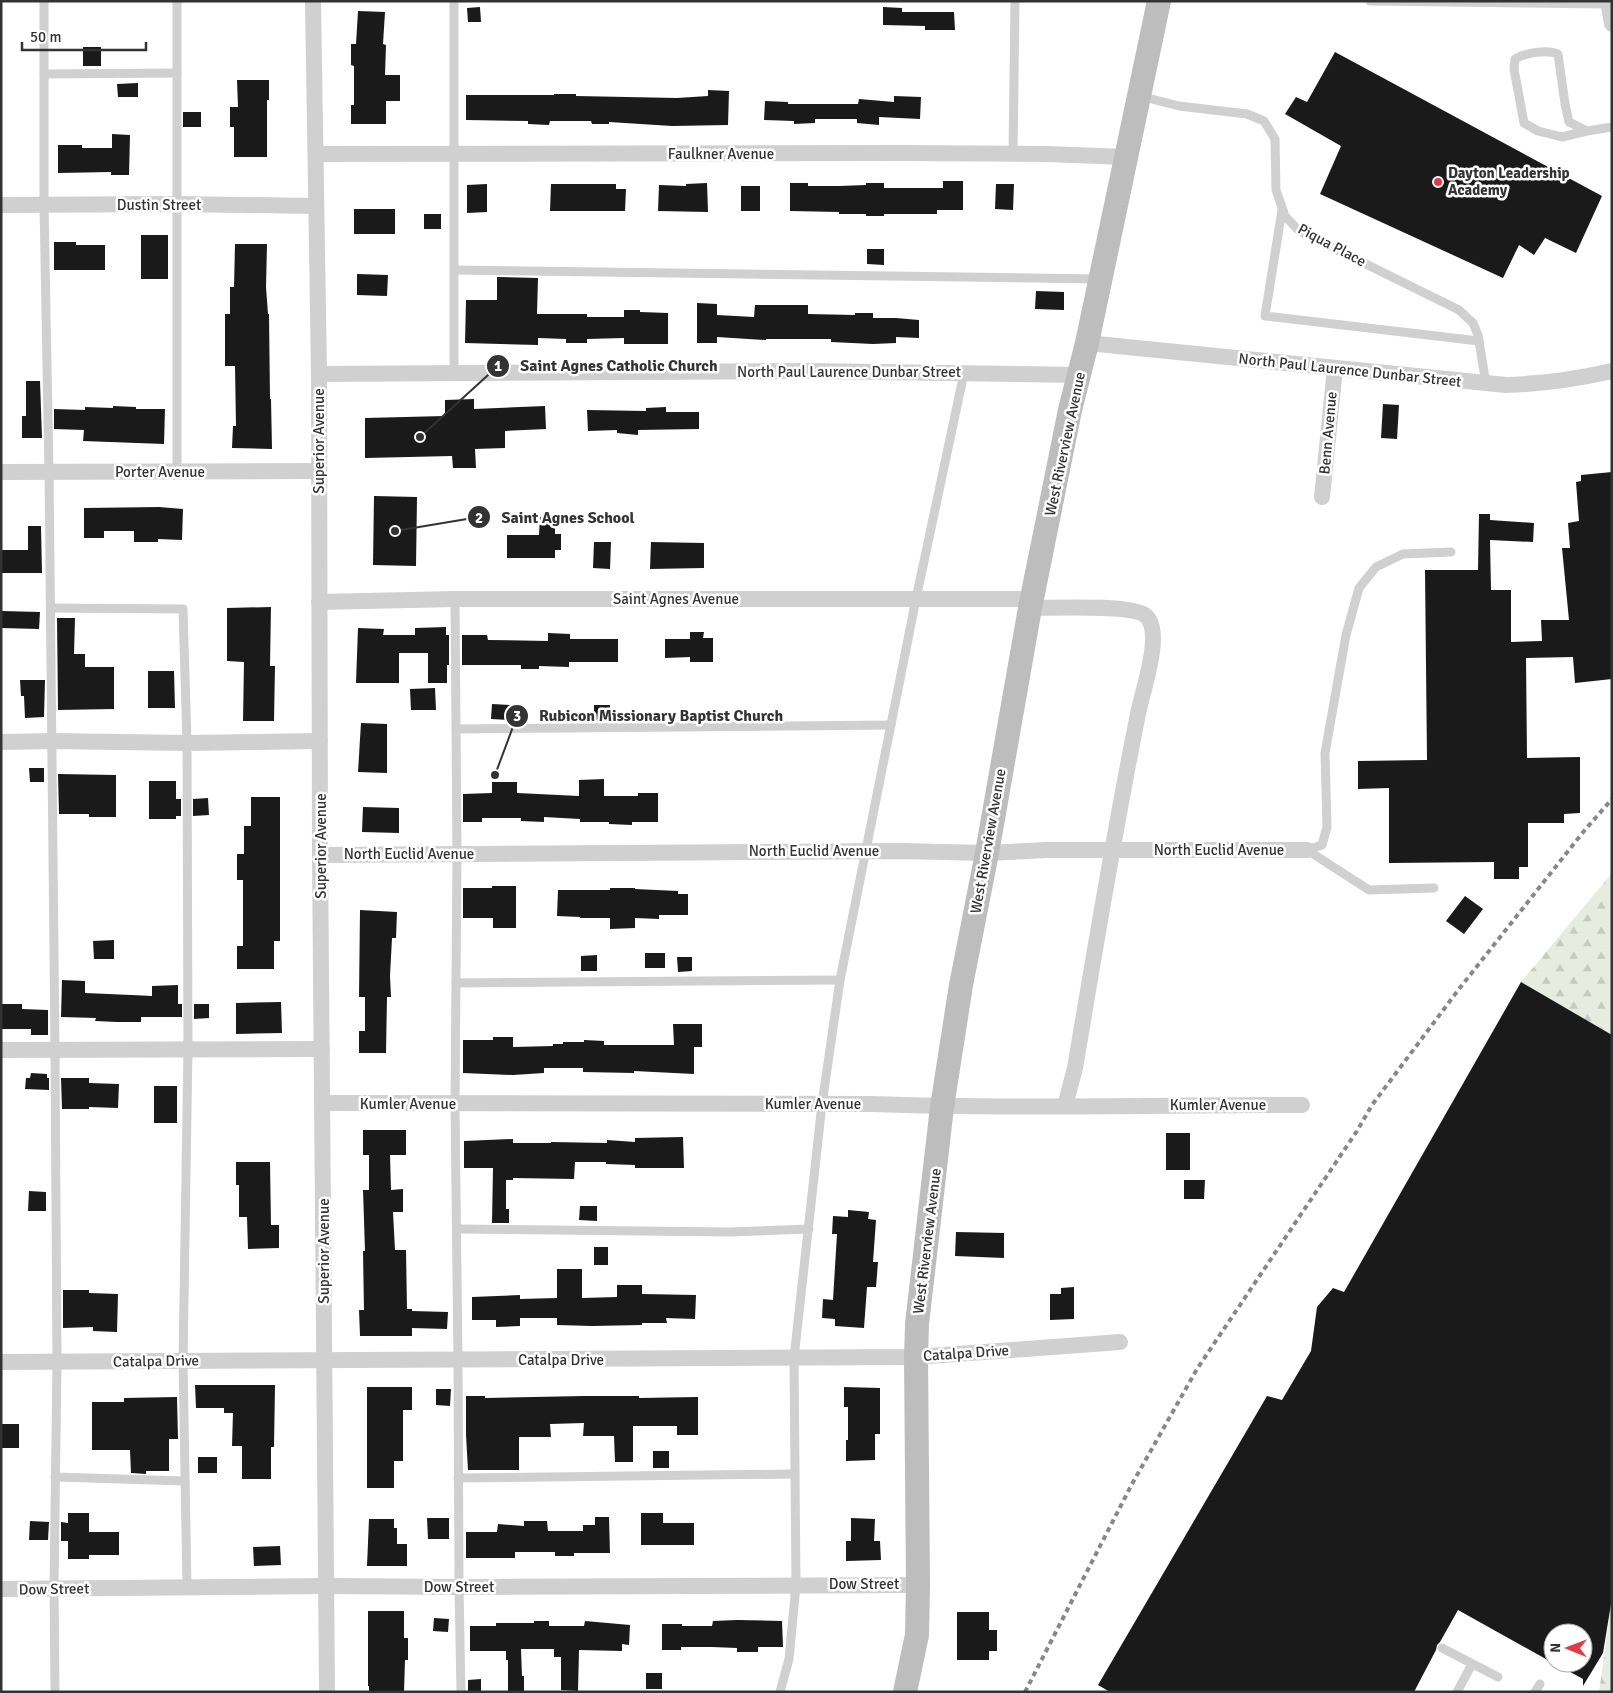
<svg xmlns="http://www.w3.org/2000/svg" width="1613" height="1693" viewBox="0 0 1613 1693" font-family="Signika,sans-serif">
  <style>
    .forest { fill: url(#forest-firs) }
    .building { fill: #1a1a1a }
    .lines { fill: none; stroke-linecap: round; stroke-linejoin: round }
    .lane { stroke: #d0d0d0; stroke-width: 9 }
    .street { stroke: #d0d0d0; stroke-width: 16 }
    .secondary { stroke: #bdbdbd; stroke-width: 24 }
    .rail { stroke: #888; stroke-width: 4; stroke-dasharray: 5 4; stroke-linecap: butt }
    .poi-dot { fill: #e63946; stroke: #fff; stroke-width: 2 }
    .labels { text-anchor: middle; stroke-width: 5; stroke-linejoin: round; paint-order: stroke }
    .street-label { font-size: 15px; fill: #333; stroke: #fff }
    .poi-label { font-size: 15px; font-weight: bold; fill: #333; stroke: #fff; text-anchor: start }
    .leader { fill: none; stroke: #333; stroke-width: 2 }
    .callout-dot { fill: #333; stroke: #fff; stroke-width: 2 }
    .mark-label { font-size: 15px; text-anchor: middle; font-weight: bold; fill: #fff }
    .callout-label { font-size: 16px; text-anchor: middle; font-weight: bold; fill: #333; stroke: #fff; stroke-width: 5; stroke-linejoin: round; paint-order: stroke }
  </style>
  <defs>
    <pattern id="forest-firs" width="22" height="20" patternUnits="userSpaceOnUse" patternTransform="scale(1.25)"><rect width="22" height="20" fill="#e6ecdf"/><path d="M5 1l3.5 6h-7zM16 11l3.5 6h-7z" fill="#c6cbc0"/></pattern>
  </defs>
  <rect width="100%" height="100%" fill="#fff"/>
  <!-- forest -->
  <g class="forest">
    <path d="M1612 873V1035L1521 982Z"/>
    <path d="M1612 1598V1692H1599Z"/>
  </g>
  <!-- building -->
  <g class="building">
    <path d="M480 7 481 22H468L467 8Z"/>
    <path d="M883 7 902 8V12H954L955 30H925V26L883 25Z"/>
    <path d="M358 11 385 12 383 44 386 45 385 75H400V101H386V124H351V105H354V66L351 65V44H356Z"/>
    <rect x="83" y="47" width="18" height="19"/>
    <path d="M1335 52 1602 196 1576 253 1545 238 1534 255 1519 245 1503 278 1320 194 1341 146 1285 114 1296 97 1307 102Z"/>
    <path d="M237 80H269V100H267V157H234V127H230V107H238Z"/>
    <path d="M138 83V97H118L117 84Z"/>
    <path d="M708 90 729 91 728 125 672 126 609 122V124H592L591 121H550L549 125 528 124V121L466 120V95H554V94H576V96L677 98 708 96Z"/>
    <path d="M894 96 921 97 920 119 879 117V125L857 123V119H815V123L794 124V121L764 120 765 101 788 102V104H858L859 99 894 102Z"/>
    <rect x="183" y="112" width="18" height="15"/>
    <path d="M112 134 130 135 129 175H111V172L58 173V145H82V148H112Z"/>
    <path d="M943 181H963V210H937V214H884V216H866V214H839V212L790 211V183H808V186H839L866 185V183H884V188H943Z"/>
    <path d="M707 183 708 212 658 211 659 185 686 186V184Z"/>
    <path d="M487 184V212L467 213V185Z"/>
    <path d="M551 184H616V189H626L625 211H550Z"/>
    <path d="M996 184H1014L1013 210 995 209Z"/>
    <rect x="741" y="186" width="19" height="25"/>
    <rect x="354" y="209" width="41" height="25"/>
    <rect x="424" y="214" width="17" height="15"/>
    <rect x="141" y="235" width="27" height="44"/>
    <path d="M54 242H76V245H105V270H54Z"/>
    <path d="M235 244H267L266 287 268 314H269L270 399H271L272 449 232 448 233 426H236L235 366H225V314H230V287H234Z"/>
    <path d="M867 249H884V265L867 264Z"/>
    <path d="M357 274 388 275 387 296 357 295Z"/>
    <path d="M497 277 538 278 537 314H587V317H624V310H640V312L668 313V344H624V338L587 339V343H566V339L538 338V345L465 343 466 300H497Z"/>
    <path d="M1036 291 1064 292V310L1035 309Z"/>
    <path d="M697 303 717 304V315L754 317 755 305H808V314L855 315V313H873V318H896L919 320V338L896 337V343L873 344 831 342V339H766V340L717 337V343H697Z"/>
    <path d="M26 381H40L42 438H22V416H26Z"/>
    <path d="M474 399V409L545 406 546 429 505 431V448L475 449 476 468H453L452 456 365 458V418L445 416V400Z"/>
    <path d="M1383 404 1399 405 1397 439 1381 438Z"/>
    <path d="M113 406 136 407V409H165L164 444 83 441 84 430 54 429V409L85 410V407L113 408Z"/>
    <path d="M666 407V412H699V429L638 430V435L617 433V430L588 431 587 410 646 411V408Z"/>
    <path d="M1612 472V679L1575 683 1573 657 1526 658 1527 758 1580 757V813L1564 814V823H1528V867H1519V879H1494V862L1389 863V788L1358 789V761L1427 760 1425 570H1478L1479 514H1490V520L1534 523 1533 542 1490 540 1491 590H1511V642L1542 641 1541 620H1569L1562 548H1570L1568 523 1579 521 1576 482 1581 481V475Z"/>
    <path d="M374 496 417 497 416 566 373 565Z"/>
    <path d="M159 507 183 509 182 540 158 539V542H134V531H104V538H84V508Z"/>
    <path d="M540 517H555V534H561V550H555V558H507V535H539Z"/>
    <path d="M28 526H41L42 573H1V550H28Z"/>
    <path d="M594 542H611L610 569 593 568Z"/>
    <path d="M651 542 704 543V568L650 569Z"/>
    <path d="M271 607 270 666H275L274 721H243L244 662 227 661V608Z"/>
    <path d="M1 611 40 612 39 629 1 628Z"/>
    <path d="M57 618H75L74 654H85V667H114V709L58 710Z"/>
    <path d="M446 627V635H449V665H447V683H428V653H399V683H356L358 628 384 629 383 635H415V628Z"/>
    <path d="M690 632H704L703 638H713V662H690V657L665 658V639H690Z"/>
    <path d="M548 633 570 634V639H618V662H569V667L539 666V669H521V665H462V635H487L488 640 548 641Z"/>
    <path d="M148 671H174L175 708H148Z"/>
    <path d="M20 680H45L44 717 25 718 24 696H21Z"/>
    <path d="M435 688 436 710H411L410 689Z"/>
    <path d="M492 704 510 705 509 720 491 719Z"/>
    <rect x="594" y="705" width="16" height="16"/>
    <path d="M361 723 387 724V773L358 772Z"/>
    <path d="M29 768H44V782H30Z"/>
    <path d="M58 774 116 775V817H89V814H59Z"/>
    <path d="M604 779V796H638V793H658V822H632V825L609 824V822H580V819L544 817V822L521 821V818H482V822H463V794L492 793V782H517V793L579 796V780Z"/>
    <path d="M149 781H176V799H181V816H176V819H149Z"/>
    <path d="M251 797H280V941H274V969H237V946H243V880H237V854H244V826H251Z"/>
    <path d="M208 798 209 815 193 816V799Z"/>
    <path d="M363 807 399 808V833L362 832Z"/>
    <path d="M492 886H516V928H493V918H463V888H492Z"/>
    <path d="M610 888H635V889L678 891V894H688V915H659V919L635 918V928L610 929V918H580V917L557 916 558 890H610Z"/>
    <path d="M1465 896 1483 909 1464 934 1446 921Z"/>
    <path d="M360 910 397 912 396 938H392L390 976 391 997H387L386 1053H359V1031H365V997H359Z"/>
    <path d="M114 940V959H94L93 941Z"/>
    <rect x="645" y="953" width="20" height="15"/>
    <path d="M597 955V971H581V956Z"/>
    <path d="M677 957H692V971L678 972Z"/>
    <path d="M62 980 85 981V993L131 995 152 996V986L178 985V1004H182V1017H141V1022H117L95 1021 96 1018 61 1017Z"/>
    <path d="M1521 982 1612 1035V1598L1603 1653 1583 1686V1679L1554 1663H1583V1633H1553V1663L1458 1610 1440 1642 1437 1645 1436 1650 1414 1692H1110L1098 1685 1267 1396 1282 1400 1311 1351 1317 1307 1333 1288 1344 1292Z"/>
    <path d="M281 1002 282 1033 236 1034V1003Z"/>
    <path d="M1 1004H22V1009L48 1010V1035H31V1029H1Z"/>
    <path d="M194 1004H209V1018L194 1019Z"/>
    <path d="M673 1024H702V1047H694V1074L634 1071V1073L583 1072V1068H544V1073L513 1075 463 1073V1040H493V1037H513V1047L553 1046V1044H563V1042H584V1040L604 1041V1045H674Z"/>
    <path d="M31 1073 47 1074V1078H49V1090L25 1089 26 1078H30Z"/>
    <path d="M61 1078H89V1083L119 1084 118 1108 89 1107V1109H62Z"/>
    <rect x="154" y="1086" width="23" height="37"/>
    <path d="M363 1130H406V1155H390L391 1190 403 1189V1212H393L395 1250H406L407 1309H412V1311L448 1312 447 1329 412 1328V1336H360L359 1310H364L363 1251H365L363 1190H369V1155H363Z"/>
    <rect x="1166" y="1133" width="24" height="37"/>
    <path d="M683 1137 684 1168H635V1165L606 1164V1162H575L574 1179 513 1178V1180H506V1209H509V1223H492L493 1168H464V1141L513 1139V1143H551V1142L607 1143V1140L635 1142V1138Z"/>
    <path d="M236 1162H270L271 1225H279V1248L248 1249 247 1217H239V1185H236Z"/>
    <path d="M1184 1180H1205L1204 1199H1184Z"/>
    <path d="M29 1191 46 1192V1211H28Z"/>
    <path d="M580 1206H597V1221L579 1220Z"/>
    <path d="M848 1210 869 1212 868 1219 876 1220 873 1262H878L876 1287H867L864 1328 835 1326V1319L822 1318 823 1299 833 1300 837 1234H832L833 1216 848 1217Z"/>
    <path d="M956 1232 1004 1233V1258L955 1256Z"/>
    <rect x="594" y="1247" width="14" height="18"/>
    <path d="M557 1269H582V1298L617 1297V1285H642V1294L696 1295 695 1319 666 1318 667 1323H642V1325L592 1326 557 1325V1318H520V1326L496 1327V1320H472V1297L520 1295V1299L557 1298Z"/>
    <path d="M1074 1287V1319L1050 1320V1294H1061V1288Z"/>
    <path d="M63 1290H89V1293L118 1294 117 1332 93 1331V1327L63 1328Z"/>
    <path d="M195 1385H275L274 1447H271V1479H242V1446H232L233 1413H224V1408H196Z"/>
    <path d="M367 1387H412V1410H403V1461H394V1488H367Z"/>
    <path d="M844 1387 880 1388V1434H875V1460L846 1461V1440H848V1407H844Z"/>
    <path d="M436 1389H451L450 1406 436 1405Z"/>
    <path d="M466 1396H485V1398L584 1396H639V1398L698 1397V1435H677V1426H633V1462H615L614 1436H583L584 1423 550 1424 551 1437H519V1470H468L466 1435Z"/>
    <path d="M177 1397 178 1439H169V1471H146V1474L131 1473 130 1450H92V1402H124V1398Z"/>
    <rect x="1" y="1424" width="18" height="24"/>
    <rect x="653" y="1451" width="16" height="17"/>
    <rect x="198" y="1457" width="19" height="16"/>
    <path d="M68 1513H89V1532H119V1555H89V1559H68V1541H61V1522L68 1523Z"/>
    <path d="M641 1513H663V1523H694V1545H641Z"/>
    <path d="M595 1517H609L610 1553H574V1556H555V1552H515V1558H466V1532H497L498 1524 524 1526V1521H547L548 1531H583V1525H595Z"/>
    <path d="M427 1518H449V1539H428Z"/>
    <path d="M851 1518 875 1519 874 1541H880L881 1560 846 1561V1541H851Z"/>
    <path d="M369 1519H394V1528H397V1544H407V1566H367Z"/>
    <path d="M30 1521 49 1522 48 1540H29Z"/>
    <path d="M280 1546 281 1565 254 1566 253 1547Z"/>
    <path d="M368 1611H404V1638H408V1660H405L404 1692H369V1686H368Z"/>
    <path d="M957 1612H989V1630H997V1651H989V1660H957Z"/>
    <path d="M434 1618 449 1619 448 1632 433 1631Z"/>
    <path d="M737 1620 782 1621 783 1647H758V1652H737V1648L712 1647H681V1650H662V1624H682V1626H712L713 1621Z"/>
    <path d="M534 1621H549V1626H584L585 1621 630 1625 629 1645 622 1644V1651L579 1650 578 1691 561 1690V1657H554V1649H521L522 1676H524V1691H508V1660H506V1651H470V1626H496V1623H534Z"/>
    <rect x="646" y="1673" width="16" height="16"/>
    <path d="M481 1679V1692H468V1680Z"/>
  </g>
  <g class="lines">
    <!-- lane -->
    <g class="lane">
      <path d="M44 1V205L49 471 55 1050 57 1362 54 1588 55 1692"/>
      <path d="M177 1V472"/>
      <path d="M454 1V372"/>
      <path d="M1370 1 1608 4"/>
      <path d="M44 74 177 73"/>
      <path d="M1140 96 1179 106 1247 114 1264 121 1275 139 1276 190 1285 216 1299 231 1459 310 1473 323 1478 335 1486 384"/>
      <path d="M1587 131 1569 122 1565 104 1558 54C1547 49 1525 53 1515 59L1514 69 1524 123 1538 131 1562 137 1587 131 1612 127"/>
      <path d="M1013 154 1015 1"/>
      <path d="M1282 210 1265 316 1479 341"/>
      <path d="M455 270 1100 279"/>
      <path d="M455 599 457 854 455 1105 458 1360 459 1587 461 1692"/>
      <path d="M51 608 183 609 187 743 188 1049 183 1361 187 1587"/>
      <path d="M456 729 891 725"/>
      <path d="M1307 850 1322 845 1327 827 1325 753 1346 635 1359 588 1376 567 1403 554 1451 552"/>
      <path d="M1307 850 1369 890 1434 888"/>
      <path d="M456 983 840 980"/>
      <path d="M457 1229 730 1232 809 1229"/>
      <path d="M55 1477 185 1481"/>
      <path d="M458 1478 795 1474"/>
      <path d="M1442 1648 1498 1677"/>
      <path d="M780 1692 789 1659 796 1585 794 1358 822 1104 840 980 916 599 964 373"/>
      <path d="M1457 1692 1472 1664"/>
      <path d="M1535 1692 1540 1684"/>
    </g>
    <!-- street -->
    <g class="street">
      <path d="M313 1 319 374 320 855 327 1692"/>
      <path d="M1608 1 1612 24"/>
      <path d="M316 154 900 153 1047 154 1126 157"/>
      <path d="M1 205 176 204 316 206"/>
      <path d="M1087 343 1506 385C1542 384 1576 379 1612 371"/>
      <path d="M319 374 805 371 1079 375"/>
      <path d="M1 472 319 471"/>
      <path d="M1322 497 1335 368"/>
      <path d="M319 602 455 599H1032"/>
      <path d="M1030 608C1051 608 1134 604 1146 616 1164 632 1142 692 1138 714 1114 832 1095 950 1075 1068L1065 1106"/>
      <path d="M1 742 52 741 187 743 320 741"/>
      <path d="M320 855 900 851 987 853 1046 850H1307"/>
      <path d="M1 1050 322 1049"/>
      <path d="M323 1103 871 1104C1014 1109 1158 1105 1302 1105"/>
      <path d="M1 1362 916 1357 1120 1342"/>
      <path d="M1 1589 326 1586 459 1587 918 1585"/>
    </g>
    <!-- secondary -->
    <path class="secondary" d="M905 1692 917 1635 918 1585 916 1357 917 1324 942 1107 961 985 987 853 1030 608 1070 410 1087 343 1159 1"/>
    <!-- rail -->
    <path class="rail" d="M1025 1692 1132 1484 1197 1369 1357 1131 1372 1105 1459 989 1584 831 1612 799"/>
  </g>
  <!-- markers -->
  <circle class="poi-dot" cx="1438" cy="182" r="5"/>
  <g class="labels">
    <!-- street labels -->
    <g class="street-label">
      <text x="721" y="159">Faulkner Avenue</text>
      <text x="159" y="210">Dustin Street</text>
      <text transform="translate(1332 245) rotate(28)" y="5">Piqua Place</text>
      <text transform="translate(1350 370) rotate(6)" y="5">North Paul Laurence Dunbar Street</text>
      <text x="849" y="377">North Paul Laurence Dunbar Street</text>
      <text transform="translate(1328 433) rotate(-85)" y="5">Benn Avenue</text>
      <text transform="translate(319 441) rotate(-90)" y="5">Superior Avenue</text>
      <text transform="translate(1065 444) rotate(-78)" y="5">West Riverview Avenue</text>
      <text x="160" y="477">Porter Avenue</text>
      <text x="676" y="604">Saint Agnes Avenue</text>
      <text transform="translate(988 841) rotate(-80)" y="5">West Riverview Avenue</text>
      <text transform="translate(321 846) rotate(-90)" y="5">Superior Avenue</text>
      <text x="1219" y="855">North Euclid Avenue</text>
      <text x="814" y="856">North Euclid Avenue</text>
      <text x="409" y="859">North Euclid Avenue</text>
      <text x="408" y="1109">Kumler Avenue</text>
      <text x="813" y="1109">Kumler Avenue</text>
      <text x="1218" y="1110">Kumler Avenue</text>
      <text transform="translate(927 1241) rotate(-83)" y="5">West Riverview Avenue</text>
      <text transform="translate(324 1251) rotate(-90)" y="5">Superior Avenue</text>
      <text transform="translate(966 1353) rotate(-4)" y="5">Catalpa Drive</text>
      <text x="561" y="1365">Catalpa Drive</text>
      <text transform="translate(156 1361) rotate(-1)" y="5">Catalpa Drive</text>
      <text x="864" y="1589">Dow Street</text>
      <text x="459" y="1592">Dow Street</text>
      <text transform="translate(54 1589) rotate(-1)" y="5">Dow Street</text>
    </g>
    <!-- poi labels -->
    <g class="poi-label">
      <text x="1448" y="178">Dayton Leadership<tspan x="1448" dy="17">Academy</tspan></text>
    </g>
  </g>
  <!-- callouts -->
  <path class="leader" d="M420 437L498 366M395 531L479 517M495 775L517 716"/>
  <g class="callout-dot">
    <circle cx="420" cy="437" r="5"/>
    <circle cx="395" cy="531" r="5"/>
    <circle cx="495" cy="775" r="5"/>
    <circle cx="498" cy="366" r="12"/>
    <circle cx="479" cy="517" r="12"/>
    <circle cx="517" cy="716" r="12"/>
  </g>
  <g class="mark-label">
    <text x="498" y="371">1</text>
    <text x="479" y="523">2</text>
    <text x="517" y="721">3</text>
  </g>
  <g class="callout-label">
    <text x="619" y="371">Saint Agnes Catholic Church</text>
    <text x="568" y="523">Saint Agnes School</text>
    <text x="661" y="721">Rubicon Missionary Baptist Church</text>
  </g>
  <!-- border -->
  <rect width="1613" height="1693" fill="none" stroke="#333333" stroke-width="5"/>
  <!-- north arrow -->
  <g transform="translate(1568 1648) rotate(271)"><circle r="24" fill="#ffffff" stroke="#adadad"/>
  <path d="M0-4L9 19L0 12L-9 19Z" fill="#e63946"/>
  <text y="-8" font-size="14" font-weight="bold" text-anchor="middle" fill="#333333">N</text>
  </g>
  <!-- scale -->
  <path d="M22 42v8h124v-8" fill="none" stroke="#333333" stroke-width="2.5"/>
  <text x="30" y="42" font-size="15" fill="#333333" stroke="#ffffff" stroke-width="4" paint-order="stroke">50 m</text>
</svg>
